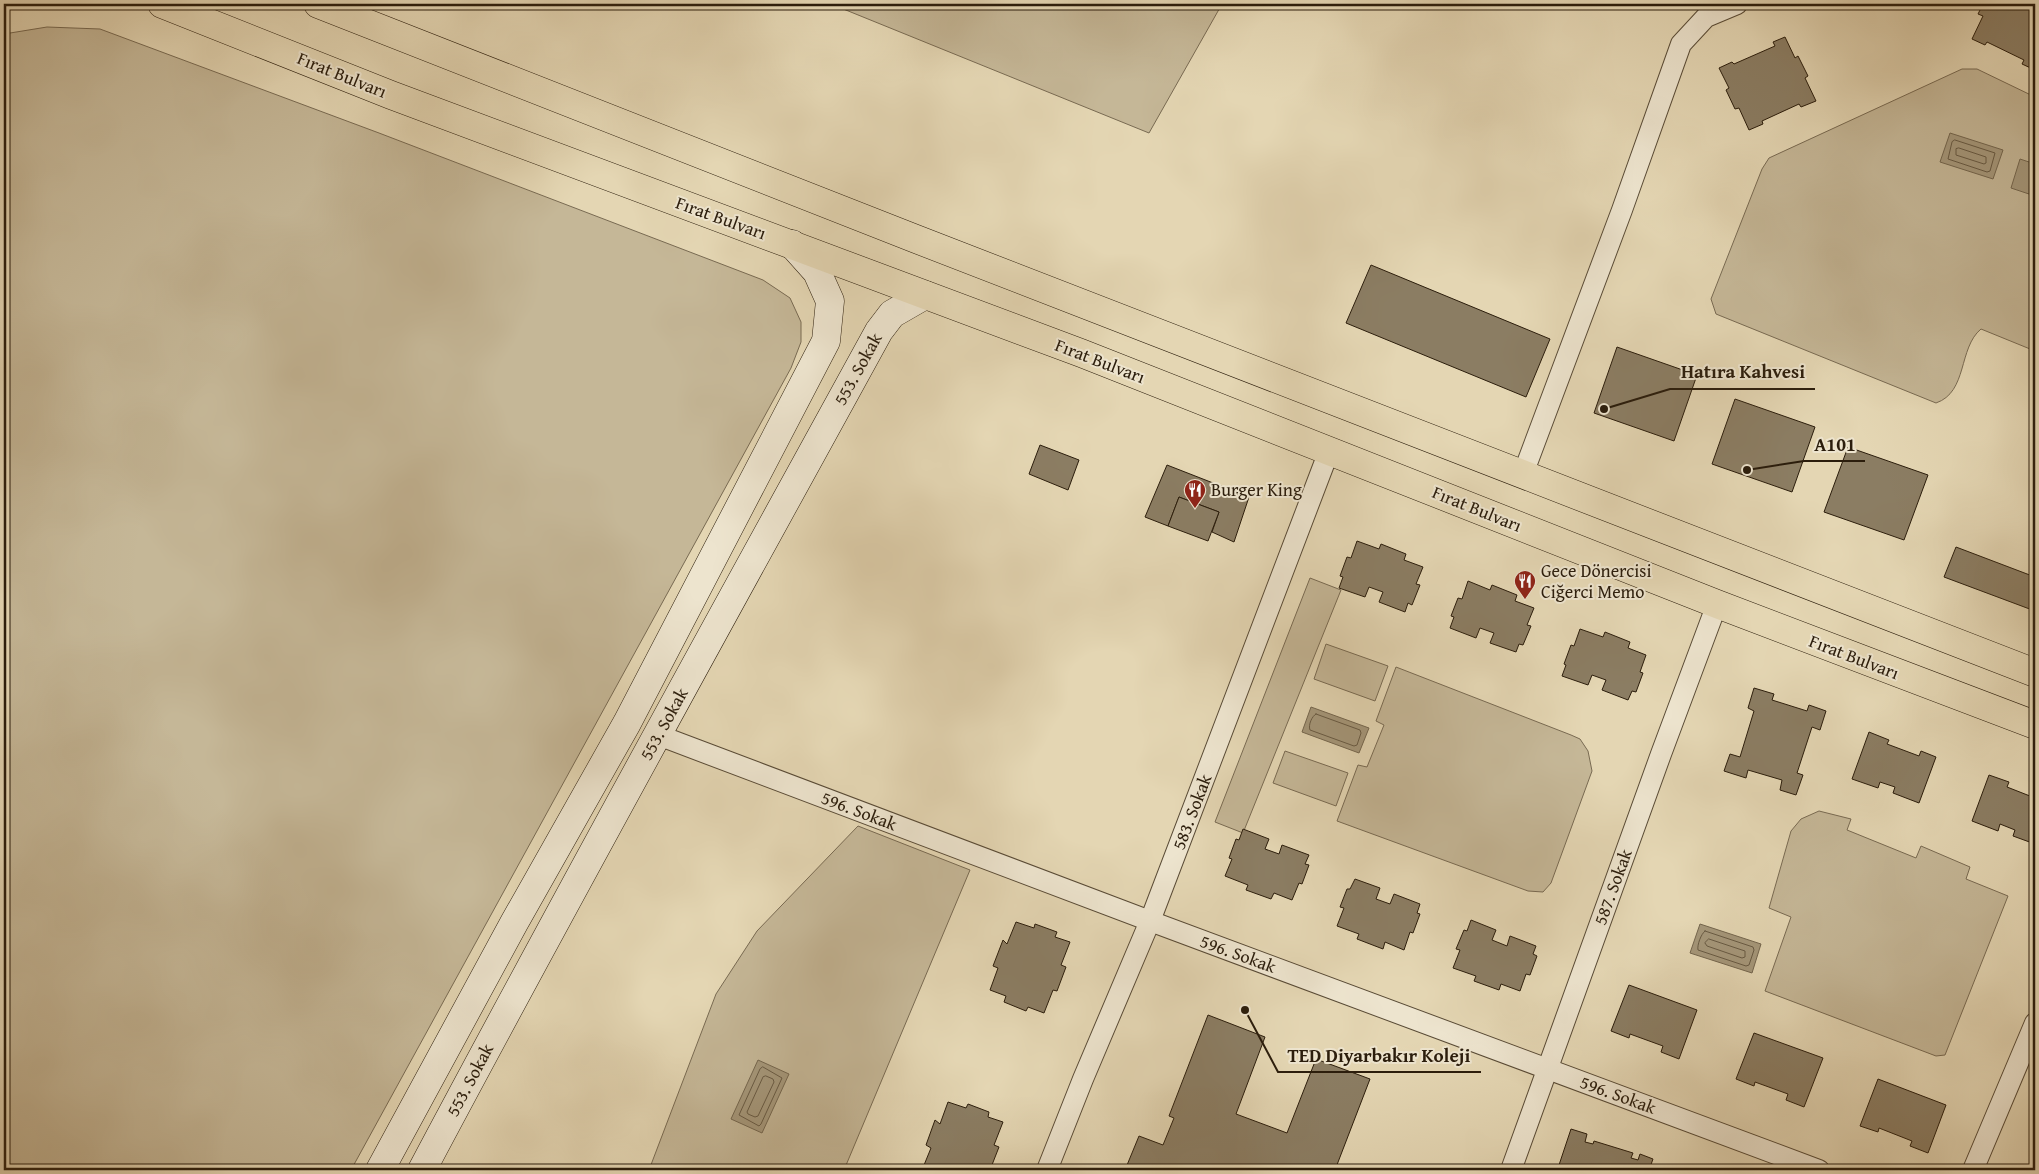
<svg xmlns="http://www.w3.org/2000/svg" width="2039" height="1174" viewBox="0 0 2039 1174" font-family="'Gentium Book Plus',serif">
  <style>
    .green { fill: #c5b797; stroke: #786a52 }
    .water { fill: #a5977a; stroke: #74664e }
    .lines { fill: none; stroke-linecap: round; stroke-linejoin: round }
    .shore { stroke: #685a43; stroke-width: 1 }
    .building { fill: #8b7d63; stroke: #2b1d0c }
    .street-casing { stroke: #594b36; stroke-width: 22 }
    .secondary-casing { stroke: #2b1d0c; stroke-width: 29 }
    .primary-casing { stroke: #2b1d0c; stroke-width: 29 }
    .street { stroke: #ede4ce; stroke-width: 20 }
    .secondary { stroke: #ede4ce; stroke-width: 28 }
    .primary { stroke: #e4d6b3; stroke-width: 28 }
    .labels { text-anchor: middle; stroke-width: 4; stroke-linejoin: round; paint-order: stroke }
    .street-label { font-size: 18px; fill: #2b1d0c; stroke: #ede4ce }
    .poi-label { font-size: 18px; fill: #2b1d0c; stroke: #ede4ce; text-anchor: start }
    .leader { fill: none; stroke: #2b1d0c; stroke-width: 2 }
    .callout-dot { fill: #2b1d0c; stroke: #ede4ce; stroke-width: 2 }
    .callout-label { font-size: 19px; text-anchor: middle; font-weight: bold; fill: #2b1d0c; stroke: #ede4ce; stroke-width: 4; stroke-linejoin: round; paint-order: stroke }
  </style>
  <rect width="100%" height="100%" fill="#e4d6b3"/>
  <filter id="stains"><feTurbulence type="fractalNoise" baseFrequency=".004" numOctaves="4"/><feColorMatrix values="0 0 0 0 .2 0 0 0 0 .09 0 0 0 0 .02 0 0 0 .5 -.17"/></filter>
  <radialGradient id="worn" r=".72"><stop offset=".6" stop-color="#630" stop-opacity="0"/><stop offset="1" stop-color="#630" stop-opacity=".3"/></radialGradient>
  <!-- green -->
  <g class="green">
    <path d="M831 4H1222L1149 133Z"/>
    <path d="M47 27 100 29 379 133 763 280 790 298 801 322V342L791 368 351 1170H4V34Z"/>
    <path d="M1962 69H1977L2035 97V351L1981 329C1958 348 1968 392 1936 403L1716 314 1711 299 1762 169 1769 158Z"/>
    <path d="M1310 578 1341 590 1243 833 1215 822Z"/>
    <path d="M1326 644 1388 666 1375 701 1314 679Z"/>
    <path d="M1396 667 1571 735 1580 739 1588 751 1592 771 1551 883 1543 892 1528 891 1337 821 1358 765 1367 767 1384 725 1376 721Z"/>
    <path d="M1285 751 1348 773 1336 806 1273 783Z"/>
    <path d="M1819 811 1851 819 1847 830 1916 858 1921 846 1970 867 1966 879 2008 896 1945 1055 1936 1056 1765 991 1791 917 1769 908 1791 831 1801 819Z"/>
    <path d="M858 826 970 870 844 1170H649L716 994 757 931Z"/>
  </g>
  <!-- water -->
  <g class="water">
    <path d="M1950 133 2003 150 1993 179 1940 162Z"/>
    <path d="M2020 159 2035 164V196L2011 188Z"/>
    <path d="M1311 707 1369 728 1359 753 1302 732Z"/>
    <path d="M1700 924 1761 944 1752 973 1690 953Z"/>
    <path d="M758 1060 789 1074 762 1133 731 1119Z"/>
  </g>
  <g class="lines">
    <!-- shore -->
    <g class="shore">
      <path d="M1955 140 1995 153 1990 171 1987 172 1948 159 1952 142Z"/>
      <path d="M1959 148 1986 157V163L1984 164 1956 155V149Z"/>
      <path d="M1316 714 1360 730 1361 733 1357 745 1354 746 1310 730C1308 725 1312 716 1316 714Z"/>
      <path d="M1705 931 1753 947 1754 950 1749 965 1746 966 1698 950C1697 945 1701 934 1705 931Z"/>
      <path d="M1709 939 1745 951V957L1742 958 1707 946 1705 943Z"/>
      <path d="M763 1067 782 1078 761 1124 759 1126 739 1115 760 1069Z"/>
      <path d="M766 1076 773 1079 774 1082 758 1116 755 1117 748 1114 747 1112 763 1077Z"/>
    </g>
  </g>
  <!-- building -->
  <g class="building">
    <path d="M1983 4H2035V70L2022 64 2024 60 1987 42 1985 45 1972 39 1983 16 1978 14Z"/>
    <path d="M1785 37 1795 58 1798 56 1808 76 1805 78 1816 101 1801 107 1799 104 1762 121 1763 124 1749 130 1739 108 1735 109 1726 90 1729 88 1719 68 1732 62 1734 64 1775 46 1773 42Z"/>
    <path d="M1371 265 1550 339 1526 397 1346 323Z"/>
    <path d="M1617 347 1697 375 1674 441 1594 413Z"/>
    <path d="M1735 399 1815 427 1792 492 1712 464Z"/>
    <path d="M1040 445 1079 460 1068 490 1029 474Z"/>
    <path d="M1848 447 1928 475 1904 540 1824 512Z"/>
    <path d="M1167 465 1249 497 1234 542 1212 532 1219 512 1179 497 1168 526 1145 517Z"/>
    <path d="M1179 497 1219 512 1208 541 1168 526Z"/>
    <path d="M1357 541 1379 549 1381 544 1406 554 1404 560 1423 567 1416 584 1420 585 1412 605 1408 603 1405 612 1379 602 1383 592 1369 587 1365 597 1339 588 1343 577 1340 576 1347 557 1351 558Z"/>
    <path d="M1956 547 2035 577V611L1944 577Z"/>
    <path d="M1468 581 1490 590 1492 585 1517 595 1515 601 1534 608 1527 625 1531 626 1523 645 1519 644 1516 652 1490 643 1494 633 1480 628 1476 638 1450 628 1454 617 1451 616 1458 598 1462 599Z"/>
    <path d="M1580 629 1603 637 1605 632 1630 642 1628 648 1646 655 1640 672 1643 673 1636 692 1632 691 1628 700 1602 690 1606 680 1592 675 1588 685 1562 676 1566 665 1564 664 1571 645 1574 646Z"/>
    <path d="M1754 688 1774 694 1772 700 1807 711 1809 705 1826 711 1820 730 1812 727 1797 773 1803 775 1796 795 1780 790 1782 780 1748 770 1746 778 1724 771 1730 754 1740 757 1754 711 1748 708Z"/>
    <path d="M1869 732 1889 740 1887 744 1919 756 1921 751 1936 757 1919 803 1893 793 1895 787 1880 782 1878 788 1852 779Z"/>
    <path d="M1989 775 2009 782 2007 787 2035 798V844L2013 836 2015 830 2000 824 1998 831 1972 821Z"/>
    <path d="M1243 829 1269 839 1265 849 1279 854 1282 845 1309 855 1305 864 1309 865 1302 884 1299 883 1292 900 1274 893 1271 899 1246 890 1248 885 1225 876 1232 859 1229 858 1236 839 1239 840Z"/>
    <path d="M1355 879 1380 888 1376 899 1390 904 1394 894 1420 904 1417 913 1420 914 1413 933 1410 932 1404 950 1385 942 1383 949 1357 939 1359 934 1337 926 1344 908 1340 907 1347 889H1350Z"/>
    <path d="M1471 920 1496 930 1492 940 1507 946 1510 936 1536 946 1533 954 1537 956 1530 975 1526 974 1520 991 1501 984 1499 990 1474 981 1476 976 1453 968 1460 950 1456 949 1464 930 1467 931Z"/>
    <path d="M1016 922 1034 928 1035 924 1057 932 1055 937 1070 942 1061 965 1066 967 1057 991 1053 990 1044 1013 1028 1007 1026 1011 1004 1002 1006 996 990 990 998 968 993 966 1003 940 1007 944Z"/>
    <path d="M1629 985 1697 1010 1679 1059 1661 1052 1663 1046 1630 1034 1629 1038 1611 1031Z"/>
    <path d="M1208 1015 1265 1037 1236 1114 1287 1133 1316 1059 1370 1079 1335 1170H1125L1139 1136 1163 1145 1174 1118 1169 1116Z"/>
    <path d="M1754 1033 1823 1058 1804 1107 1786 1100 1788 1094 1755 1082 1754 1086 1736 1079Z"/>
    <path d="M1878 1079 1946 1105 1928 1153 1910 1146 1912 1141 1879 1128 1878 1132 1860 1126Z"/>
    <path d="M948 1102 966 1108 968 1104 989 1112 988 1117 1003 1122 994 1145 999 1147 990 1170H922L931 1148 926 1145 935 1120 940 1124Z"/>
    <path d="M1571 1129 1587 1134 1585 1142 1593 1144 1594 1141 1633 1153 1631 1158 1638 1160 1640 1154 1653 1159 1649 1170H1564L1558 1168Z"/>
  </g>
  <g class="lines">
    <!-- street casing -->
    <g class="street-casing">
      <g id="street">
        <path d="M1523 474 1622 210 1681 44 1706 17 1737 4"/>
        <path d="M658 735 1150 921 1819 1170"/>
        <path d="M1047 1170 1083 1079 1150 921 1329 451"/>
        <path d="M1511 1170 1661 754 1717 604"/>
        <path d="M1973 1170 2035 1023"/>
      </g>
    </g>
    <!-- secondary casing -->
    <g class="secondary-casing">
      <g id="secondary">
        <path d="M380 1170 514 923 627 723 826 341 830 301 817 272 792 244"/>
        <path d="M422 1170C571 889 726 610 879 331L892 314 925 295"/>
      </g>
    </g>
    <!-- primary casing -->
    <g class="primary-casing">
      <g id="primary">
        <path d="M162 4 391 95 1081 353 1717 604 2035 725"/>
        <path d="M318 4 916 239 2035 673"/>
      </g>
    </g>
    <!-- street -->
    <use href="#street" class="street"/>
    <!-- secondary -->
    <use href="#secondary" class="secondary"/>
    <!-- primary -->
    <use href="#primary" class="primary"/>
  </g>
  <!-- icons -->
  <defs>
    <g id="restaurant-pin" transform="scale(1.125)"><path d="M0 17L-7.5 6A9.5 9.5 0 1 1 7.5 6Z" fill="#8f2418" stroke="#ede4ce"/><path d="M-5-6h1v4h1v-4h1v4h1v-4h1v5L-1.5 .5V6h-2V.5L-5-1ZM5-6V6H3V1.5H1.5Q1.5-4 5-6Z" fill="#fff"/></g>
  </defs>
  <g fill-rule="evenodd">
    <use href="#restaurant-pin" x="1195" y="490"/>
    <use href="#restaurant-pin" x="1525" y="581"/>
  </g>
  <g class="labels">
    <!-- street labels -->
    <g class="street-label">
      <text transform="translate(342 75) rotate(22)" y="6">Fırat Bulvarı</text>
      <text transform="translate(721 218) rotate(20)" y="6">Fırat Bulvarı</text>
      <text transform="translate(1100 361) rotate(21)" y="6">Fırat Bulvarı</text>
      <text transform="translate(858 369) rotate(-61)" y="6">553. Sokak</text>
      <text transform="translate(1477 509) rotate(22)" y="6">Fırat Bulvarı</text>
      <text transform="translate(1854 657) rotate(21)" y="6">Fırat Bulvarı</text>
      <text transform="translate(664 724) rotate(-61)" y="6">553. Sokak</text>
      <text transform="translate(859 811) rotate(21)" y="6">596. Sokak</text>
      <text transform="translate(1192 812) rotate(-69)" y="6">583. Sokak</text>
      <text transform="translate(1613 887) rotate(-70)" y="6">587. Sokak</text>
      <text transform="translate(1238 954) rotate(20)" y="6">596. Sokak</text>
      <text transform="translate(470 1080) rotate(-62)" y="6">553. Sokak</text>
      <text transform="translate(1618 1095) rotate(20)" y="6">596. Sokak</text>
    </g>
    <!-- poi labels -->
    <g class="poi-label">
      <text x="1211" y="496">Burger King</text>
      <text x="1541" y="577">Gece Dönercisi<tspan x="1541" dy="21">Ciğerci Memo</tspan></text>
    </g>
  </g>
  <!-- callouts -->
  <path class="leader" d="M1604 409L1670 389H1815M1747 470L1804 461H1865M1245 1010L1278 1072H1481"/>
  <g class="callout-dot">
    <circle cx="1604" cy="409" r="5"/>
    <circle cx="1747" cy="470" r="5"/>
    <circle cx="1245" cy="1010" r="5"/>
  </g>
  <g class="callout-label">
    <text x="1743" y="378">Hatıra Kahvesi</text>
    <text x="1835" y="451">A101</text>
    <text x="1379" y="1062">TED Diyarbakır Koleji</text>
  </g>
  <!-- margin -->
  <rect width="2039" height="1174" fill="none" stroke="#e4d6b3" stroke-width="20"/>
  <rect x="5" y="5" width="2029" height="1164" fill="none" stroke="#2b1d0c" stroke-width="2.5"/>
  <rect x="10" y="10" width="2019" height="1154" fill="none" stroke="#2b1d0c"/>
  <rect width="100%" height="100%" filter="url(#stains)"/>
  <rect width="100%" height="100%" fill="url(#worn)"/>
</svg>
